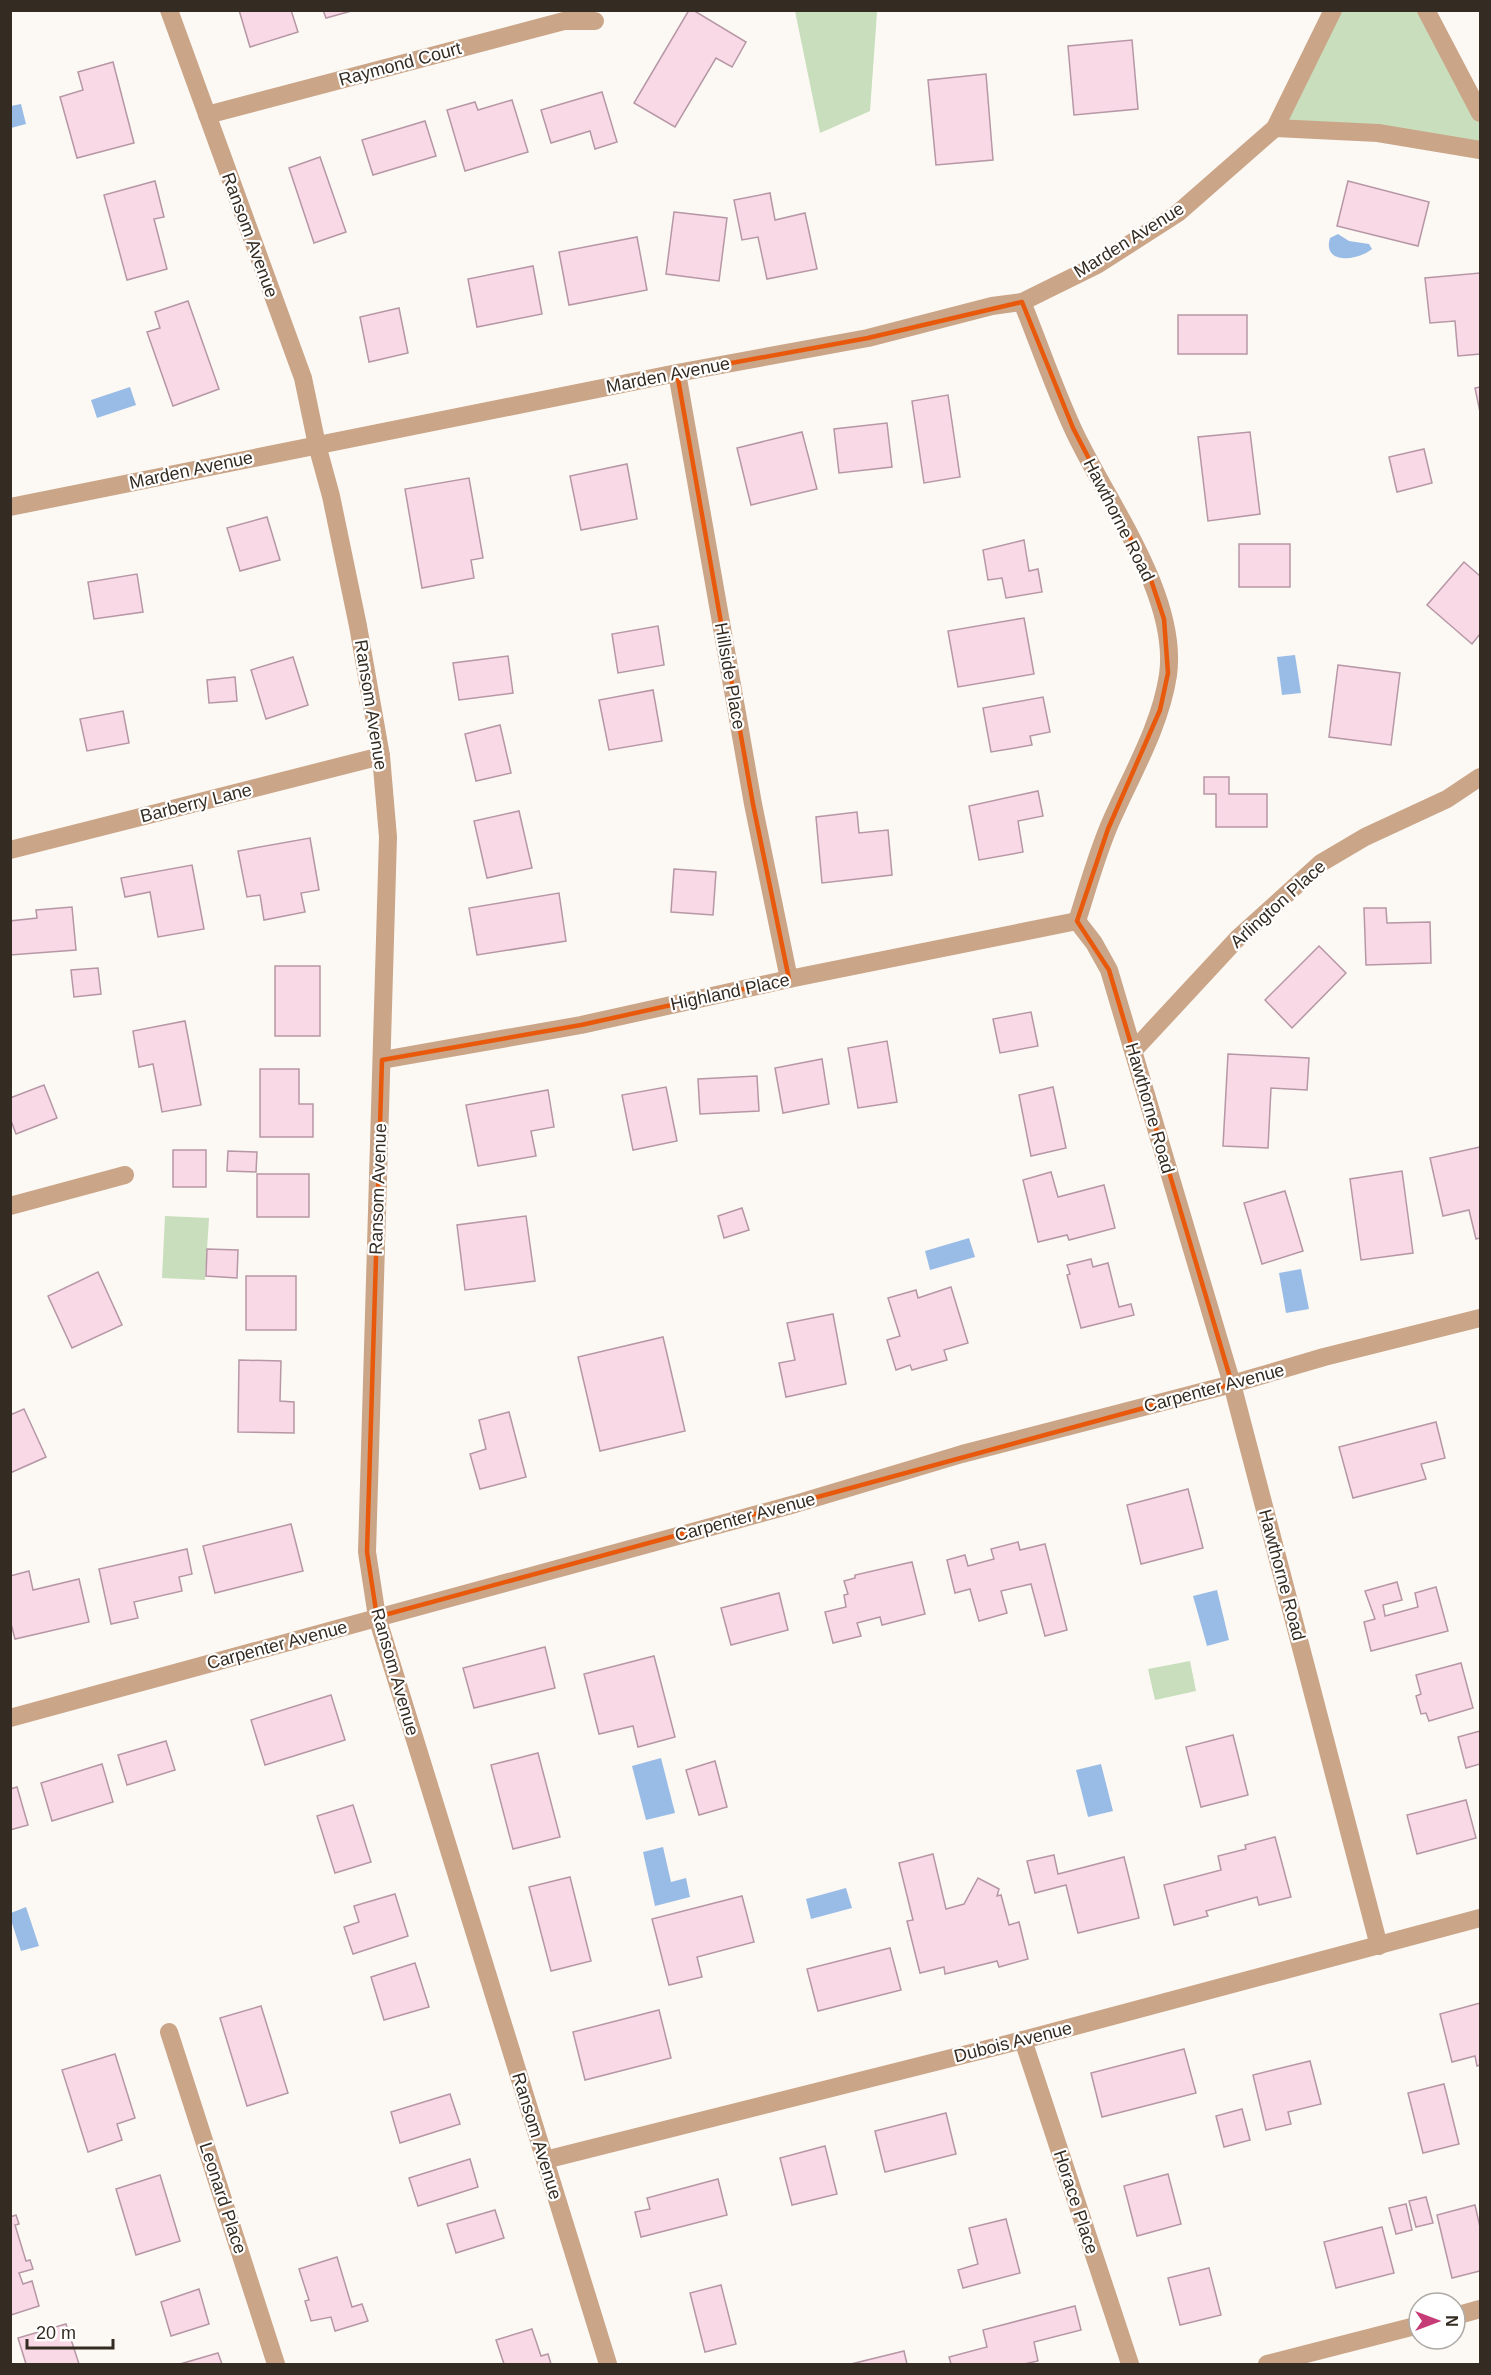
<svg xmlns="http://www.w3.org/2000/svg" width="1491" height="2375" viewBox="0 0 1491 2375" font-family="Helvetica,sans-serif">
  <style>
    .green { fill: #c8debd }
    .water { fill: #99bce7 }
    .building { fill: #fad9e7; stroke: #b697a5; stroke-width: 1.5 }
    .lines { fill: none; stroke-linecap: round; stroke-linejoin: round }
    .minor { stroke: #caa588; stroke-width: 18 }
    .marked { fill: none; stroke: #e8590c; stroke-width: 4.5; stroke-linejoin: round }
    .labels { text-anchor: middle; stroke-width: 4.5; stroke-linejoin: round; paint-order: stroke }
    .street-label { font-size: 18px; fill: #342c22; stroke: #fff }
  </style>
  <rect width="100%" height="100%" fill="#fcf8f3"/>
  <!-- green -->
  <g class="green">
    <path d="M795 11H882L877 12 870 111 820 133Z"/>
    <path d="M1333 11H1426L1480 113V150L1275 128Z"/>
    <path d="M165 1216 209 1218 205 1280 162 1278Z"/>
    <path d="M1190 1661 1196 1691 1155 1700 1148 1669Z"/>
  </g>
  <!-- water -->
  <g class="water">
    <path d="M21 104 26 124 11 128V106Z"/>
    <path d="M1338 234 1349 241 1369 244 1372 249C1358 261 1322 265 1330 238Z"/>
    <path d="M130 387 136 405 97 418 91 400Z"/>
    <path d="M1295 655 1301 693 1282 695 1277 657Z"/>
    <path d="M969 1238 975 1257 930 1270 925 1251Z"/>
    <path d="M1301 1269 1309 1309 1286 1313 1279 1273Z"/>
    <path d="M1217 1590 1229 1640 1207 1646 1193 1596Z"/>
    <path d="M661 1758 675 1813 646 1820 632 1766Z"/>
    <path d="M1101 1764 1113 1811 1088 1817 1076 1770Z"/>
    <path d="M663 1847 671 1882 686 1878 690 1897 655 1906 643 1852Z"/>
    <path d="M846 1888 852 1908 811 1919 806 1899Z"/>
    <path d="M26 1907 39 1946 21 1951 11 1920V1913Z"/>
  </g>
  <!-- building -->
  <g class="building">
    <path d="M239 10H291L298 32 250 47Z"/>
    <path d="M323 10H355L326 18Z"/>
    <path d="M689 10H693L746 42 732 67 716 58 675 127 634 103Z"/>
    <path d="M1132 40 1138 109 1074 115 1068 46Z"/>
    <path d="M113 62 134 143 77 158 60 97 83 90 78 72Z"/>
    <path d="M986 74 993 160 936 165 928 80Z"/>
    <path d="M602 92 617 142 595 149 590 131 551 143 541 110Z"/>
    <path d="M512 100 528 152 465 171 447 110 475 102 478 110Z"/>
    <path d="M425 121 436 156 373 175 362 140Z"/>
    <path d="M320 157 346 232 314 243 289 168Z"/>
    <path d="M155 181 164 217 154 219 167 269 127 280 104 195Z"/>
    <path d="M1348 181 1429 202 1418 246 1337 226Z"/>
    <path d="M770 193 775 220 805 213 817 269 767 279 758 237 742 240 734 200Z"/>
    <path d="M674 212 727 218 719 281 666 274Z"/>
    <path d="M637 237 647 290 569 305 559 252Z"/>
    <path d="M533 266 542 314 477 327 468 279Z"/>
    <path d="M1480 273V354L1458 356 1455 321 1430 323 1425 278Z"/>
    <path d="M188 301 219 389 173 406 147 332 160 328 155 312Z"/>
    <path d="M399 308 408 353 369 362 360 317Z"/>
    <rect x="1178" y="315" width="69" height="39"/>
    <path d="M1480 387V412L1475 388Z"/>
    <path d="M948 395 960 477 924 483 912 401Z"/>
    <path d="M887 423 892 467 839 473 834 429Z"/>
    <path d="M802 432 817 489 751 505 737 448Z"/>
    <path d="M1250 432 1260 514 1208 521 1198 437Z"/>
    <path d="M1424 449 1432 483 1397 492 1389 457Z"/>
    <path d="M627 464 637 519 581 530 570 476Z"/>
    <path d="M469 478 483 558 471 560 474 578 422 588 405 489Z"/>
    <path d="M267 517 280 560 240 571 227 528Z"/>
    <path d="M1024 540 1029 571 1038 569 1042 592 1006 598 1002 578 988 580 983 550Z"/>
    <rect x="1239" y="544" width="51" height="43"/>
    <path d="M1464 562 1480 576V634L1472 644 1427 605Z"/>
    <path d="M137 574 143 612 94 619 88 582Z"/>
    <path d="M1024 618 1034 674 958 687 948 631Z"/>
    <path d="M658 626 664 665 618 673 612 634Z"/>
    <path d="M508 656 513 693 459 700 453 663Z"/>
    <path d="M293 657 308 705 266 719 251 670Z"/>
    <path d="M1338 665 1400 673 1391 745 1329 737Z"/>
    <path d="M235 677 237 701 209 703 207 680Z"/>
    <path d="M653 690 662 741 609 750 599 700Z"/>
    <path d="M1043 697 1050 732 1030 736 1032 745 991 752 983 708Z"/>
    <path d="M123 711 129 743 87 751 80 719Z"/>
    <path d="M500 725 511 773 476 781 465 734Z"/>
    <path d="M1204 777H1229V794H1267V827H1216V794H1204Z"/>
    <path d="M1038 791 1043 816 1018 821 1023 852 979 860 969 806Z"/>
    <path d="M519 811 532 868 487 878 474 821Z"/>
    <path d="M857 812 859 833 888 830 892 875 822 883 816 817Z"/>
    <path d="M310 838 319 890 301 893 305 912 264 920 260 895 247 897 238 851Z"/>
    <path d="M192 865 204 929 158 937 150 892 125 897 121 878Z"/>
    <path d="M674 869 716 872 713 915 671 912Z"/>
    <path d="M559 893 566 941 477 955 469 908Z"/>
    <path d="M72 907 76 950 10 955V921L37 918 36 910Z"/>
    <path d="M1364 908H1386L1387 923 1430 922 1431 963 1366 965Z"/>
    <path d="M1319 946 1346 973 1292 1028 1265 1000Z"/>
    <rect x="275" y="966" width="45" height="70"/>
    <path d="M98 968 101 994 74 997 71 970Z"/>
    <path d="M1031 1012 1038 1046 1000 1053 993 1019Z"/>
    <path d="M185 1021 201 1105 162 1112 153 1064 139 1067 133 1031Z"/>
    <path d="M887 1041 897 1102 858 1108 848 1048Z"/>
    <path d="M1228 1054 1309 1058 1307 1090 1271 1088 1268 1148 1223 1146Z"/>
    <path d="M822 1059 829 1104 783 1113 775 1068Z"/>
    <path d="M260 1069H299V1104H313V1137H260Z"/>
    <path d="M757 1076 759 1111 700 1114 698 1079Z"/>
    <path d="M44 1085 57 1118 16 1134 10 1118V1098Z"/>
    <path d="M666 1087 677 1141 633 1150 622 1095Z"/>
    <path d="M1053 1087 1066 1148 1031 1156 1019 1095Z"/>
    <path d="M548 1090 554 1127 531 1131 536 1156 478 1166 466 1105Z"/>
    <path d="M1480 1147V1238L1476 1239 1469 1210 1443 1216 1430 1158Z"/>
    <rect x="173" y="1150" width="33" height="37"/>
    <path d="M228 1151 257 1152 256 1172 227 1171Z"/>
    <path d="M1402 1171 1413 1253 1361 1260 1350 1179Z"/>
    <path d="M1051 1172 1058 1197 1104 1185 1115 1228 1069 1240 1067 1235 1038 1242 1023 1180Z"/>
    <rect x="257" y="1174" width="52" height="43"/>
    <path d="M1285 1191 1303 1251 1262 1264 1244 1203Z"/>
    <path d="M742 1208 749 1230 724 1238 718 1216Z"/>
    <path d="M526 1216 535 1281 465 1290 457 1225Z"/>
    <path d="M207 1249 238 1250 237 1278 206 1276Z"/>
    <path d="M1091 1259 1093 1267 1108 1263 1119 1307 1131 1304 1134 1315 1081 1328 1067 1275 1070 1274 1067 1265Z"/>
    <path d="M98 1272 122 1325 72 1348 48 1296Z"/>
    <rect x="246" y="1276" width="50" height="54"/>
    <path d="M951 1287 968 1343 944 1350 947 1360 912 1370 910 1365 896 1370 887 1340 900 1336 888 1298 916 1290 918 1298Z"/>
    <path d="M833 1314 846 1384 786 1397 779 1363 795 1360 787 1323Z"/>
    <path d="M663 1337 685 1431 600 1451 578 1357Z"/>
    <path d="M239 1360 281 1361 280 1401 294 1402V1433L238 1432Z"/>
    <path d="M24 1409 46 1457 10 1473V1415Z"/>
    <path d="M509 1412 526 1477 480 1489 470 1454 486 1449 479 1420Z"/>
    <path d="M1436 1422 1445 1458 1421 1464 1426 1479 1353 1498 1339 1447Z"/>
    <path d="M1188 1489 1203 1548 1141 1564 1127 1505Z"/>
    <path d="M291 1524 303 1571 215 1593 203 1546Z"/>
    <path d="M1018 1542 1020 1550 1045 1544 1067 1630 1045 1636 1031 1584 1001 1591 1007 1613 979 1621 970 1589 955 1593 947 1560 965 1555 968 1566 994 1559 991 1549Z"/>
    <path d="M187 1549 192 1574 179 1577 182 1591 134 1602 138 1618 111 1624 99 1569Z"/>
    <path d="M912 1562 925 1614 882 1625 880 1617 857 1623 861 1636 833 1643 825 1612 846 1607 844 1595 848 1594 844 1581 855 1578V1575Z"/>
    <path d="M29 1571 33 1590 79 1579 89 1622 15 1639 10 1620V1576Z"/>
    <path d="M1397 1582 1402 1600 1383 1605 1385 1616 1418 1607 1415 1593 1436 1587 1448 1631 1371 1651 1364 1622 1375 1619 1365 1591Z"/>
    <path d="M779 1593 788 1630 731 1645 721 1608Z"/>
    <path d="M545 1647 555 1688 474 1708 463 1668Z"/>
    <path d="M654 1656 675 1737 638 1747 633 1726 599 1734 584 1674Z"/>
    <path d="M1461 1663 1473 1708 1429 1721 1426 1713 1421 1714 1416 1696 1421 1694 1416 1675Z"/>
    <path d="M331 1695 345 1740 265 1765 251 1720Z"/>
    <path d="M1480 1731V1764L1466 1768 1458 1737Z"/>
    <path d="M1233 1735 1248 1795 1201 1807 1186 1747Z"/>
    <path d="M166 1741 175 1770 127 1785 118 1755Z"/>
    <path d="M538 1753 560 1837 513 1849 491 1765Z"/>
    <path d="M715 1761 727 1807 699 1815 686 1770Z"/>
    <path d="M102 1764 113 1802 52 1821 41 1783Z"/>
    <path d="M17 1787 28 1825 10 1830V1789Z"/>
    <path d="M1466 1800 1476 1838 1417 1854 1407 1815Z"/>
    <path d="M353 1805 371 1862 335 1873 317 1816Z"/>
    <path d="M1275 1837 1291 1897 1259 1905 1257 1897 1206 1911 1208 1916 1174 1925 1164 1885 1221 1870 1218 1856 1246 1849 1245 1845Z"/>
    <path d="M933 1854 946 1909 964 1904 978 1878 999 1889 997 1896 1001 1895 1009 1925 1019 1922 1028 1959 999 1967 997 1961 945 1974 944 1967 920 1973 907 1921 913 1920 899 1863Z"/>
    <path d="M1054 1855 1058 1874 1124 1857 1139 1918 1078 1933 1066 1885 1035 1893 1027 1861Z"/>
    <path d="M570 1877 591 1961 551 1971 529 1887Z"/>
    <path d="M395 1894 408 1936 353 1954 344 1927 359 1922 354 1906Z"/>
    <path d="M742 1896 754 1942 697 1957 702 1977 669 1985 652 1919Z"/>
    <path d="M890 1948 901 1990 818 2011 807 1969Z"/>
    <path d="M415 1963 429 2007 384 2020 371 1977Z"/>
    <path d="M1480 2003V2065L1477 2066 1475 2056 1452 2062 1440 2014Z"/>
    <path d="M261 2006 288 2093 247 2106 220 2018Z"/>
    <path d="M659 2010 671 2058 585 2080 573 2032Z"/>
    <path d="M1184 2049 1196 2093 1102 2117 1091 2073Z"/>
    <path d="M115 2054 135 2118 117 2124 122 2140 88 2152 62 2070Z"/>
    <path d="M1310 2061 1321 2104 1288 2112 1291 2124 1266 2130 1253 2075Z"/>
    <path d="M1444 2084 1459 2144 1423 2153 1408 2093Z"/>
    <path d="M450 2094 460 2124 400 2143 391 2112Z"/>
    <path d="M1242 2109 1250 2140 1224 2147 1216 2116Z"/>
    <path d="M946 2113 956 2154 885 2172 875 2131Z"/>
    <path d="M825 2146 837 2194 792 2205 780 2158Z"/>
    <path d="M470 2159 478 2187 418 2206 409 2178Z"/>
    <path d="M1168 2174 1181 2224 1137 2236 1124 2186Z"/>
    <path d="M160 2175 180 2241 136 2255 116 2189Z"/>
    <path d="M718 2179 727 2215 641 2237 635 2212 650 2209 647 2198Z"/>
    <path d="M1426 2197 1433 2223 1416 2227 1409 2201Z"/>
    <path d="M1406 2204 1412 2230 1396 2234 1389 2208Z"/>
    <path d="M1475 2205 1480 2227V2271L1452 2278 1437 2215Z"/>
    <path d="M495 2210 504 2238 456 2253 447 2224Z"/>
    <path d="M16 2215 19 2224 15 2225 26 2261 30 2260 33 2269 19 2273 23 2284 32 2281 39 2306 11 2315 10 2217Z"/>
    <path d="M1006 2219 1020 2273 963 2288 958 2270 978 2264 969 2228Z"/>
    <path d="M1382 2227 1394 2273 1336 2288 1324 2242Z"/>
    <path d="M337 2257 352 2307 362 2304 368 2321 335 2331 331 2317 311 2321 305 2301 309 2300 299 2269Z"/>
    <path d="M1209 2268 1221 2315 1180 2325 1168 2278Z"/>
    <path d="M721 2285 736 2344 705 2352 690 2293Z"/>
    <path d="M199 2289 209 2324 171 2336 161 2302Z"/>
    <path d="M1075 2306 1081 2330 1034 2342 1038 2361 1024 2364H951L949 2357 987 2347 983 2330Z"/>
    <path d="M66 2324 79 2364H26L18 2338Z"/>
    <path d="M532 2329 541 2356 548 2354 551 2364H504L496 2340Z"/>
    <path d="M904 2351 907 2364H851Z"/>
    <path d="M218 2353 222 2364H180Z"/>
  </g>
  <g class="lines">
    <!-- minor -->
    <g class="minor">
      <path d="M169 10 303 378 317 445 331 496 358 626 381 756 388 837 367 1552 377 1617 608 2364"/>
      <path d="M1426 10 1480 113"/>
      <path d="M207 115 564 21H595"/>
      <path d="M1275 128 1378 133 1480 150"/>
      <path d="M1022 302C1039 344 1054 388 1073 429 1105 499 1179 595 1168 675 1160 728 1130 777 1109 826 1096 857 1087 890 1077 921L1094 943 1109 970 1232 1384 1379 1946"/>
      <path d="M677 373 753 804 789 979"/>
      <path d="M10 507 677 373 868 338 992 306 1022 302 1097 265 1178 213 1275 128 1333 10"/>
      <path d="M10 850 381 756"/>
      <path d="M1134 1050 1237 939 1321 863 1365 837 1447 799 1480 777"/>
      <path d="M382 1060 581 1025 789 979 1077 921"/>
      <path d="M10 1206 125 1175"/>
      <path d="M10 1718 795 1504 962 1454 1232 1384 1324 1357 1480 1318"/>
      <path d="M169 2032 276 2364"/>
      <path d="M1023 2040 1130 2364"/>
      <path d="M545 2160 1023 2040 1480 1918"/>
      <path d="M1455 2316 1480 2309"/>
      <path d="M1267 2364 1419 2325"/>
    </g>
  </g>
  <!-- marked area -->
  <path class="marked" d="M1022 302 1073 428 1149 574 1164 619 1168 673 1160 710 1108 829 1077 921 1109 970 1232 1384 377 1617 367 1552 382 1060 581 1025 789 979 753 804 677 373 868 338Z"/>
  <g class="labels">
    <!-- street labels -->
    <g class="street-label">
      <text transform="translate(400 64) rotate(-15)" y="6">Raymond Court</text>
      <text transform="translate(250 235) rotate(70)" y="6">Ransom Avenue</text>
      <text transform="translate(1129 240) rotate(-32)" y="6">Marden Avenue</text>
      <text transform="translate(668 375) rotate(-11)" y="6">Marden Avenue</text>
      <text transform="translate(191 470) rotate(-12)" y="6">Marden Avenue</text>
      <text transform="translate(1119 520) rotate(63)" y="6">Hawthorne Road</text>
      <text transform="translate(730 676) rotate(80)" y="6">Hillside Place</text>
      <text transform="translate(371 705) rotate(81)" y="6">Ransom Avenue</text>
      <text transform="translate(196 803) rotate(-14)" y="6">Barberry Lane</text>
      <text transform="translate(1278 904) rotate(-42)" y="6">Arlington Place</text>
      <text transform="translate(730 992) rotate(-12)" y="6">Highland Place</text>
      <text transform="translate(1150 1108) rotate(74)" y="6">Hawthorne Road</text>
      <text transform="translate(378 1189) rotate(-88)" y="6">Ransom Avenue</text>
      <text transform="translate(1214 1388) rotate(-15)" y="6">Carpenter Avenue</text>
      <text transform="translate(745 1517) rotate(-15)" y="6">Carpenter Avenue</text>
      <text transform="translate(1282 1575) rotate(75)" y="6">Hawthorne Road</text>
      <text transform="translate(277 1645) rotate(-15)" y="6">Carpenter Avenue</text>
      <text transform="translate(395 1672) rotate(74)" y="6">Ransom Avenue</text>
      <text transform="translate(1013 2042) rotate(-14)" y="6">Dubois Avenue</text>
      <text transform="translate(537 2136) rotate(73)" y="6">Ransom Avenue</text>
      <text transform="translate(223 2198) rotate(72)" y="6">Leonard Place</text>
      <text transform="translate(1076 2202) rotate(72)" y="6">Horace Place</text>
    </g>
  </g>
  <!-- border -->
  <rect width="1491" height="2375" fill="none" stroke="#342c22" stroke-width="24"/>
  <!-- north arrow -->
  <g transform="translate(1437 2321) rotate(90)"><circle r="28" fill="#ffffff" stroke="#aeaba7" stroke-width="1.5"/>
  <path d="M0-4.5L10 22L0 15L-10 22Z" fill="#c63c76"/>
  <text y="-9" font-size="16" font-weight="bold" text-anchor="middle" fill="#342c22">N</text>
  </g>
  <!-- scale -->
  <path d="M27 2339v9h86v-9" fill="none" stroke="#342c22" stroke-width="3"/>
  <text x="36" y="2339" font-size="18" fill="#342c22" stroke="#ffffff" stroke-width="4.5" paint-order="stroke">20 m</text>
</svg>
